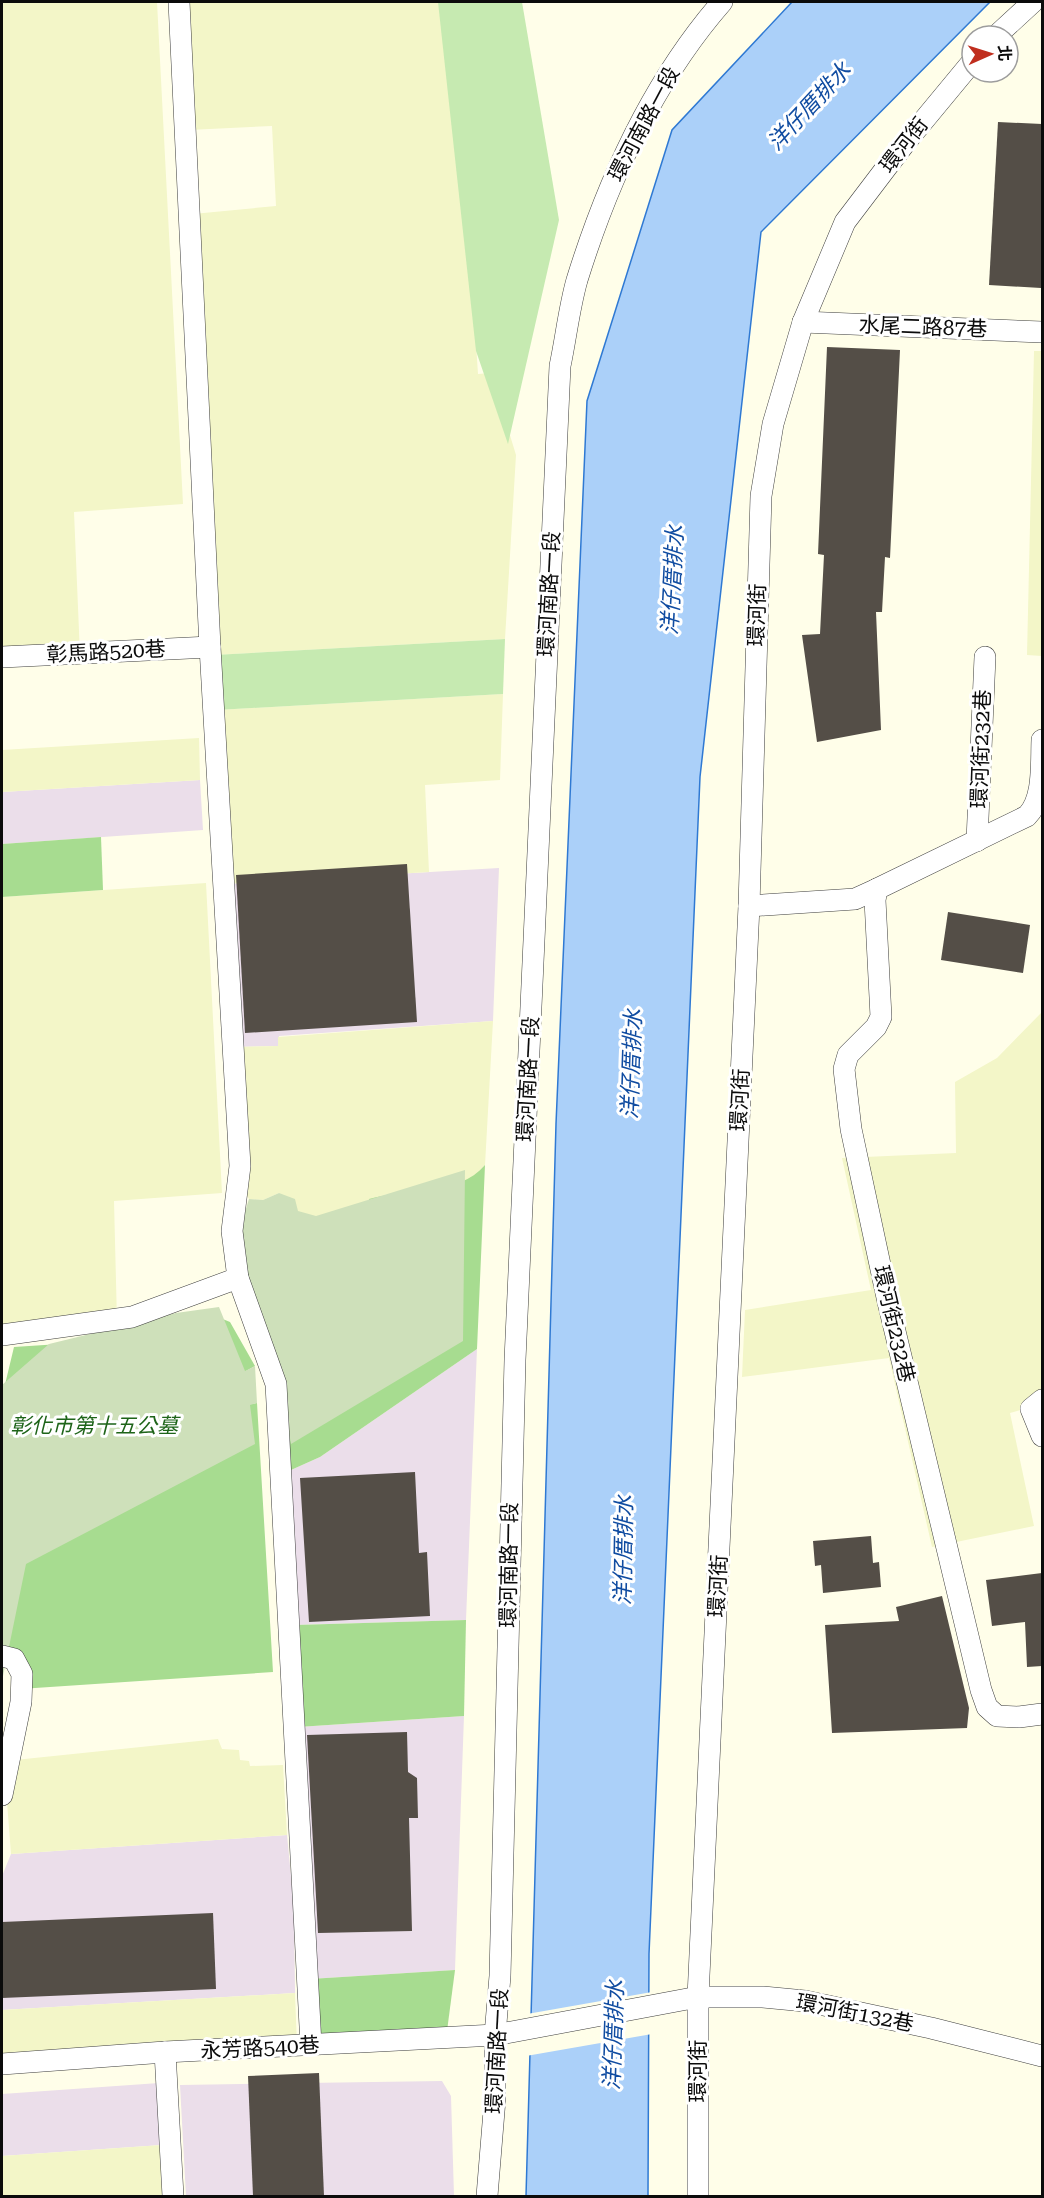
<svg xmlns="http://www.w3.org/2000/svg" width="1044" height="2198" viewBox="0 0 1044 2198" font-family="'Roboto Serif','Noto Sans TC',serif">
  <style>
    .industrial { fill: #ebdeea }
    .farmland { fill: #f3f6c8 }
    .green { fill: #c6eab1 }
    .forest { fill: #a7dc90 }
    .cemetery { fill: #cee0ba }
    .water { fill: #abd0f9; stroke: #2f79d3; stroke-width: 1.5 }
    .pier { fill: #fffee9 }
    .building { fill: #544e47 }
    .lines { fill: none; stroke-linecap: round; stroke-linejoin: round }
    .minor-casing { stroke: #3e3e3e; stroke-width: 22 }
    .minor { stroke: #fff; stroke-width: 21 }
    .labels { text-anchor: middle; stroke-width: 6; stroke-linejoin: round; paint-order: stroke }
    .street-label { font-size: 21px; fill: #0b0b0b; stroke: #fff }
    .park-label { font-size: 21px; font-style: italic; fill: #1e6419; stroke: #fff }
    .water-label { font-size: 22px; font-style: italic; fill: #104ca1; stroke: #fff }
  </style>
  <rect width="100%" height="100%" fill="#fffee9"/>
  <!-- industrial -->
  <g class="industrial">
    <path d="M200 780 203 830 2 844V792Z"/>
    <path d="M499 868 493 1021 279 1036 278 1046 233 1047 225 884Z"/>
    <path d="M477 1349 466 1620 295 1625 282 1474 320 1457Z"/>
    <path d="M464 1716 455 1970 310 1979 298 1727Z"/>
    <path d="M287 1835 294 1907 295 1993 2 2010V1876L11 1854Z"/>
    <path d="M442 2081 451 2096 454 2196H186L180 2085Z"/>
    <path d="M159 2083 162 2145 2 2156V2094Z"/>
  </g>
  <!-- farmland -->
  <g class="farmland">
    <path d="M2 2H157L183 504 74 512 80 655 2 660Z"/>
    <path d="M183 2H446L471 269 478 374 491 373 516 455 505 639 214 655 193 214 276 206 272 126 189 130Z"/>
    <path d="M1034 351H1042V656L1027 655Z"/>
    <path d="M503 694 500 780 425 785 429 872 225 884 217 710Z"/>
    <path d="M199 738 200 780 2 792V750Z"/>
    <path d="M206 883 222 1193 114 1201 117 1321 2 1334V897Z"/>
    <path d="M1042 1012V1404L1010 1413 1034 1526 932 1547 889 1358 742 1377 745 1310 871 1290 842 1158 956 1153 955 1082 997 1058Z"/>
    <path d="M493 1021 485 1165 476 1176 457 1185 384 1195 319 1243 279 1193 263 1200 249 1199 240 1185 233 1047 278 1046V1037Z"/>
    <path d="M218 1739 222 1749 239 1750 240 1760 249 1761 250 1766 283 1765 287 1835 11 1854 6 1789 15 1760Z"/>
    <path d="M295 1993 297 2046 2 2061V2010Z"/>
    <path d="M162 2145 164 2196H2V2156Z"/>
  </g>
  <!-- green -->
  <g class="green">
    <path d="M438 2H522L559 220 508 444 476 351Z"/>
    <path d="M505 639 503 694 217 710 214 655Z"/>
  </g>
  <!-- forest -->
  <g class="forest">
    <path d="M101 837 103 890 2 897V844Z"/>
    <path d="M485 1165 477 1349 320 1457 282 1474 275 1399 382 1254 369 1199C406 1188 458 1197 485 1165Z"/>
    <path d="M208 1313 230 1322 255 1366 212 1390 218 1409 257 1403 273 1672 20 1689 5 1654 2 1474V1397L14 1347 90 1342Z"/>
    <path d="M466 1620 464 1716 298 1727 295 1625Z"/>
    <path d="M455 1970 447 2031 319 2043 310 1979Z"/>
  </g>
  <!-- cemetery -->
  <g class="cemetery">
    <path d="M465 1170 463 1341 291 1444 283 1396 233 1249 249 1199 263 1200 279 1193 295 1199 298 1211 316 1216Z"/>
    <path d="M219 1307 245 1371 255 1366 257 1403 250 1405 255 1444 26 1564 2 1681V1385L49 1344 176 1313Z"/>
  </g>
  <!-- water -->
  <path class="water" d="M792 2H990L761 232 700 777 649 1954 648 2196H526L556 1124 587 401 672 130Z"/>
  <!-- pier -->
  <path class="pier" d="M652 1992V2034L526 2056 527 2014Z"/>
  <!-- building -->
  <g class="building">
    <path d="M998 122 1042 124 1041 288 989 285Z"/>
    <path d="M827 347 900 350 890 558 885 557 882 612H876L881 730 817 742 802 635 820 634 824 555 818 554Z"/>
    <path d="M407 864 417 1022 245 1033 236 875Z"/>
    <path d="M948 912 1030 925 1023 973 941 960Z"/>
    <path d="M415 1472 419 1553 427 1552 430 1616 309 1622 300 1478Z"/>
    <path d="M871 1536 873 1563 879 1562 881 1587 823 1593 821 1565 815 1566 813 1541Z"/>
    <path d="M1042 1573V1666L1027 1667 1025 1622 992 1626 986 1580Z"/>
    <path d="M942 1596 969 1708 967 1728 832 1733 825 1625 899 1621 896 1607Z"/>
    <path d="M407 1732 408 1772 417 1778 418 1818H409L412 1931 318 1933 307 1735Z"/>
    <path d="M213 1913 216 1989 2 1998V1922Z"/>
    <path d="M319 2073 324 2196H253L248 2076Z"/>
  </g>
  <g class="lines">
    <!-- minor casing -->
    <g class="minor-casing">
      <g id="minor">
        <path d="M179 2 210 647 240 1166 232 1231 238 1278 276 1384 311 2045"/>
        <path d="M996 36 1033 2"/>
        <path d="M803 322 1042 332"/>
        <path d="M2 657 210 647"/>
        <path d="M1042 740C1041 764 1044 799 1027 816L877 889 875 900 881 1017 876 1027 848 1055 844 1069 851 1129 888 1302 981 1690 987 1707 997 1716 1019 1717 1042 1714"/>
        <path d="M977 841 985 657"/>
        <path d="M749 906 855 899 877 889"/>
        <path d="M2 1335 132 1317 238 1278"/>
        <path d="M1042 1400 1031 1409 1042 1436"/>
        <path d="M2 1656 14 1659 22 1674 21 1702 2 1795"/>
        <path d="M165 2052 173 2196"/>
        <path d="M2 2064 165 2052 495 2035 698 1997H763L805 2001 931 2028 1042 2056"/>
        <path d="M487 2196 495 2099V2035L500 1976 515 1360 560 366C566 338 569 308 577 280 608 180 653 81 722 2"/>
        <path d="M698 2196V1997L749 906 761 496 773 424 803 322 845 222 905 143 972 62"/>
      </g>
    </g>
    <!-- minor -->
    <use href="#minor" class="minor"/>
  </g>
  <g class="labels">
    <!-- street labels -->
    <g class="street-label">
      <text transform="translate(644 124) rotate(-62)" y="7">環河南路一段</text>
      <text transform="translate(904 145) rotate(-52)" y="7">環河街</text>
      <text transform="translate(923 327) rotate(2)" y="7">水尾二路87巷</text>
      <text transform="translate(549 594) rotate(-87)" y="7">環河南路一段</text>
      <text transform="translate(757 615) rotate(-88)" y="7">環河街</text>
      <text transform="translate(106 652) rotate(-3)" y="7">彰馬路520巷</text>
      <text transform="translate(981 749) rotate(-88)" y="7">環河街232巷</text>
      <text transform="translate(528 1079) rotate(-87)" y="7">環河南路一段</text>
      <text transform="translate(740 1100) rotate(-87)" y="7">環河街</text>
      <text transform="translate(894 1324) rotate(77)" y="7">環河街232巷</text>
      <text transform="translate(509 1565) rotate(-89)" y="7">環河南路一段</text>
      <text transform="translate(718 1586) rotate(-87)" y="7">環河街</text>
      <text transform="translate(855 2013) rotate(11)" y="7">環河街132巷</text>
      <text transform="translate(260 2048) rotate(-3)" y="7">永芳路540巷</text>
      <text transform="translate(497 2051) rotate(-87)" y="7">環河南路一段</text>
      <text transform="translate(698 2071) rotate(-90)" y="7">環河街</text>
    </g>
    <!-- park labels -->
    <g class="park-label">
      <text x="94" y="1433">彰化市第十五公墓</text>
    </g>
    <!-- water labels -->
    <g class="water-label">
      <text transform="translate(809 106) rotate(-47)" y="8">洋仔厝排水</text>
      <text transform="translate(672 580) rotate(-87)" y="8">洋仔厝排水</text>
      <text transform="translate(631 1064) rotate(-88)" y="8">洋仔厝排水</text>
      <text transform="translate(623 1550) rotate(-89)" y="8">洋仔厝排水</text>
      <text transform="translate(613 2035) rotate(-88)" y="8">洋仔厝排水</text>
    </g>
  </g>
  <!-- border -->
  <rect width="1044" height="2198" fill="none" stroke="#0b0b0b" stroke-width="6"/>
  <!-- north arrow -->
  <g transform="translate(990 54) rotate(87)"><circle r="28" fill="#ffffff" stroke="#9d9d9d" stroke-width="1.5"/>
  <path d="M0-4.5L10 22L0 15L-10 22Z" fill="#c02e1e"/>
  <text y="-9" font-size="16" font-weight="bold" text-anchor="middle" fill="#0b0b0b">北</text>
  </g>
</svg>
